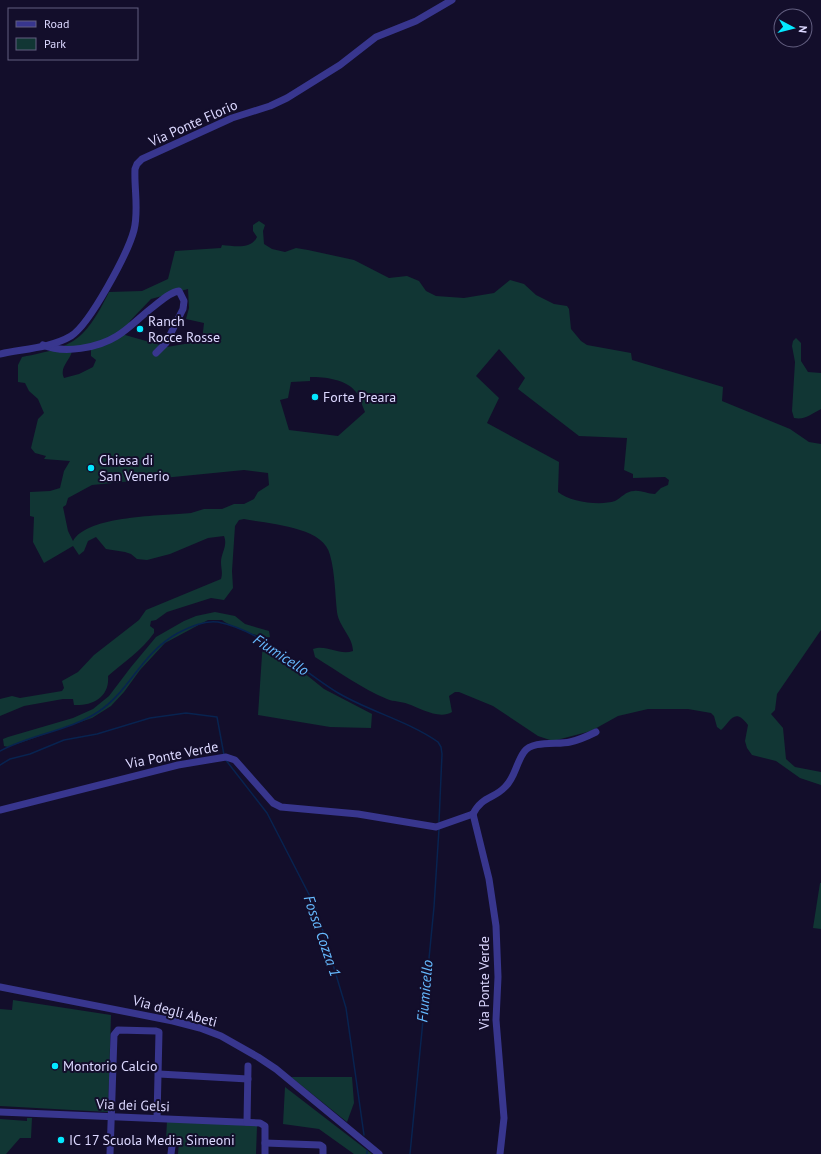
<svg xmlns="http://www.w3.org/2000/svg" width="821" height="1154" viewBox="0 0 821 1154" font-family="'PT Sans',sans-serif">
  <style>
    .green { fill: #113634; fill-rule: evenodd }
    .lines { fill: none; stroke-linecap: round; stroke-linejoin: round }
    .stream { stroke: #082350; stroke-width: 1.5 }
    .minor { stroke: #38368e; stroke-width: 7 }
    .poi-dot { fill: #04e8ff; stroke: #130e2b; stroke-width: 1.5 }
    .labels { text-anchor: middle; stroke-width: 4; stroke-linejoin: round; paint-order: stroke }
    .street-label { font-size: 14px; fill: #dcd8ff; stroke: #130e2b }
    .poi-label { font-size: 14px; fill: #dcd8ff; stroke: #130e2b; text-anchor: start }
    .water-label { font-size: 15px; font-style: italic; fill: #66baff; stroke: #130e2b }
  </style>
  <rect width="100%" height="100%" fill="#130e2b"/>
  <!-- green -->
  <g class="green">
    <path d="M259 221 265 225 263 231 264 244 272 249 285 252 296 248 308 250 354 260 389 278 407 276 419 281 426 291 436 296 464 298 494 293 510 280 524 284 536 295 554 304 567 306 569 309 571 329 581 341 587 345 631 353 632 360 723 387 722 401 790 429 809 442 821 444V630L777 694 775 710 771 714 783 728 786 759 795 767 821 772V785L800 778 776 761 752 755 747 748 745 741 748 725C734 706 730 723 721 730L717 727 714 716 711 713 688 709H648L618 716 591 731 553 741 538 736 493 706 459 692H455L449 696 452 712C439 720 420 708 408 704 401 701 394 702 387 699 361 688 339 672 315 657L313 649C327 644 339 656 353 651 353 637 339 627 337 612 335 593 335 573 330 555 324 526 267 524 244 519L239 520 235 526 232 571 233 588 224 600 211 598 167 612 156 620 151 621 150 626 154 629V633C142 650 124 662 108 676 110 697 92 706 74 705L73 699H63L24 706 0 716V699L12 696 20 698 62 691 64 688 62 681 78 672 94 655 139 620 146 610 221 579C223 572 221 569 221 562 221 553 228 546 224 536L208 538 170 554 147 560 137 559 131 554 125 552 106 549 96 537 88 541 84 551 79 555 73 546 44 563 33 542 34 517 30 516V492L50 491 60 488 64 471 70 461 44 459 46 456 35 453 31 448 38 419 44 413 38 399 29 391 25 383 18 382V365L22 357C75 347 85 340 109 292L142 291 168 279 175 251 221 248 222 245C234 246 251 250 257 237L253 231V225ZM188 289 189 308 186 319 204 323 202 341 167 347 125 335 130 321 151 299ZM499 349 525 378 518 389 579 436 627 438 624 470 633 474V478L665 477 669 480 668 485 661 488 655 494C648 494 640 490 634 491 626 491 621 498 615 501 600 506 570 502 558 492L559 462 487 423 499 398 476 376ZM91 350V356L96 360 93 367 79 374 64 378C59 367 70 361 72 351ZM310 377C325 377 346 379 356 392 360 397 362 405 365 412L338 436 289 430 280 400 288 398 291 382 310 381ZM244 470 268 473 269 485 258 492 254 499 244 504H234L222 509H204L191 513C162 516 88 515 73 541L68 531 63 507 66 505 68 498 92 485Z"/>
    <path d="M796 338 801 343V361L808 372 821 373V409C811 414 806 420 794 418L792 411 795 362 792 346 793 341Z"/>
    <path d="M215 612 235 616 245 624 269 631 270 637C262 639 229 626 222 620H208L165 643 140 670 124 692 111 706 92 718 8 747 4 746 3 739 8 737 73 718 93 709 109 696 131 667 156 637 184 621 196 616Z"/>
    <path d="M263 640 324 689 372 714 371 728 330 727 258 715Z"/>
    <path d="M820 883H821V929L813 928Z"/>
    <path d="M13 1000 111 1015 108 1112 0 1106V1009L12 1010Z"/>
    <path d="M291 1077H352L354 1103 347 1122Z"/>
    <path d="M285 1087 372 1154H354L319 1129 283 1124Z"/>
    <path d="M27 1118H32L31 1138H20L6 1154H0V1119L27 1121Z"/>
    <path d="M167 1121 257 1126 256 1154H178L179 1141 166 1140Z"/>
  </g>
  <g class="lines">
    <!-- stream -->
    <g class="stream">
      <path d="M0 751C31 734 69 731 98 712 131 690 140 654 178 633 189 627 205 620 218 622 266 632 299 670 340 694 371 712 408 721 438 742L441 747 442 754 439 822"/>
      <path d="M225 759 267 813 316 908 346 1008 364 1135"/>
      <path d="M0 765 10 759 30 754 64 740 97 734 150 718 186 713 217 717 224 755"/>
      <path d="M367 1151V1154"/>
      <path d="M410 1154 434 907 439 829"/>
    </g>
    <!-- minor -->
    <g class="minor">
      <path d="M43 345C64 354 98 348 117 336 130 328 141 316 153 307 161 301 170 292 179 291L184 301 183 309 166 343 156 353"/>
      <path d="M0 354C22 349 51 348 71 336 90 324 128 253 134 230 139 210 134 189 135 169L137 164 142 159 232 118 270 106 287 98 340 65 376 37 416 21 452 0"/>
      <path d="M0 810 178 765 226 757 235 760 273 803 281 807 358 814 436 827 473 814"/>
      <path d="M473 814 489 879 496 926 498 977 496 1020 504 1118 500 1154"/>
      <path d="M473 814C482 796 494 799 505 787 515 778 516 763 524 752 532 740 558 745 570 742 579 740 588 736 596 732"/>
      <path d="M0 987 173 1021 200 1028 221 1036 258 1057 276 1069 379 1154"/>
      <path d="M159 1074 248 1079"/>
      <path d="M0 1112 260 1123 265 1126V1154"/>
      <path d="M247 1122 248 1066"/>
      <path d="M265 1143 320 1145 323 1147V1154"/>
      <path d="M110 1154 114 1035 118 1030 156 1031 159 1032 157 1118"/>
      <path d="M171 1154 172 1146"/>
    </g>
  </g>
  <!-- markers -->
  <g class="poi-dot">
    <circle cx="140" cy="329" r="4"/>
    <circle cx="315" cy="397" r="4"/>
    <circle cx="91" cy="468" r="4"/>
    <circle cx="55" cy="1066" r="4"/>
    <circle cx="61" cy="1140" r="4"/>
  </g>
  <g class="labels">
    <!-- street labels -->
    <g class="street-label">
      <text transform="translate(193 123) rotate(-24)" y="5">Via Ponte Florio</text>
      <text transform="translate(172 755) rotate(-11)" y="5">Via Ponte Verde</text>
      <text transform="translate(484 983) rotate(-90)" y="5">Via Ponte Verde</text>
      <text transform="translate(175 1011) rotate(15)" y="5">Via degli Abeti</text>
      <text transform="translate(133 1105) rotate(2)" y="5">Via dei Gelsi</text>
    </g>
    <!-- poi labels -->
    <g class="poi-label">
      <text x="148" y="326">Ranch<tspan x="148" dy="16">Rocce Rosse</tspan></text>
      <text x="323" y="402">Forte Preara</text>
      <text x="99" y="465">Chiesa di<tspan x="99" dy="16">San Venerio</tspan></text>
      <text x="63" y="1071">Montorio Calcio</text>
      <text x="69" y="1145">IC 17 Scuola Media Simeoni</text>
    </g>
    <!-- water labels -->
    <g class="water-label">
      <text transform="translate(281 655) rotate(33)" y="5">Fiumicello</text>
      <text transform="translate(322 936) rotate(71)" y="5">Fossa Cozza 1</text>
      <text transform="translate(425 991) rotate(-85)" y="5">Fiumicello</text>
    </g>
  </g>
  <!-- legend -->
  <rect x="8" y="8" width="130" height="52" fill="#130e2b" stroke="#635f80"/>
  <rect x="16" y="21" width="20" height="6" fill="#38368e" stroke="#635f80"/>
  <text x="44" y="28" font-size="12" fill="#dcd8ff">Road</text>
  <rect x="16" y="38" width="20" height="12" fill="#113634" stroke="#635f80"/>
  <text x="44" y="48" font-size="12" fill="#dcd8ff">Park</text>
  <!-- north arrow -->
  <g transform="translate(793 28) rotate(97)"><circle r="19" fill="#130e2b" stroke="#635f80"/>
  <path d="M0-3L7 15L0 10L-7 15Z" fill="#04e8ff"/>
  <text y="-6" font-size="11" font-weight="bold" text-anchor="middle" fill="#dcd8ff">N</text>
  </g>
</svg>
